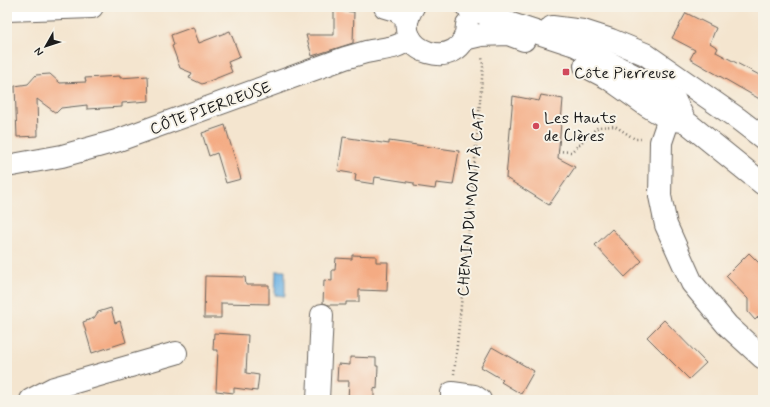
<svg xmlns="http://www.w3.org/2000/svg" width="770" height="407" viewBox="0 0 770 407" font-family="Mynerve,sans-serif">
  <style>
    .water { fill: #6eb3e4; stroke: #456880 }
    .building { fill: #f4ab83 }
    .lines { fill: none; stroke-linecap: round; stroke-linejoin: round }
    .minor-casing { stroke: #68625b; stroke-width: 24 }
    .path { stroke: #68625b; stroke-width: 2.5; stroke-dasharray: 1 3; stroke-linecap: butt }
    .minor { stroke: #fff; stroke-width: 22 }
    .poi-dot { fill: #d1495b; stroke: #f7f3e8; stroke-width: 1.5 }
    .labels { text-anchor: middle; stroke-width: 4; stroke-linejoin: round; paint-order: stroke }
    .poi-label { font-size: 16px; fill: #1c1c1c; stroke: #f7f3e8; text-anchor: start }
    .street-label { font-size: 16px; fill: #1c1c1c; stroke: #f7f3e8 }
  </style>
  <rect width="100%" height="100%" fill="#f7f3e8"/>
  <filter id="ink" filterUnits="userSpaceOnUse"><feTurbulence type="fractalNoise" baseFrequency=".025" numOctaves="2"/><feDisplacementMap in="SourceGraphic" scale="8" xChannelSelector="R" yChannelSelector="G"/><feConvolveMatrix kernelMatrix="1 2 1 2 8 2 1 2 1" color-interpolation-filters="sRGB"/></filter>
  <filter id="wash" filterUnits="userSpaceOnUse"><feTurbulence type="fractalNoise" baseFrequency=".012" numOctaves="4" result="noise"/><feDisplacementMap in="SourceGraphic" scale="16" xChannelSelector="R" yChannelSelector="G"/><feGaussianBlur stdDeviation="0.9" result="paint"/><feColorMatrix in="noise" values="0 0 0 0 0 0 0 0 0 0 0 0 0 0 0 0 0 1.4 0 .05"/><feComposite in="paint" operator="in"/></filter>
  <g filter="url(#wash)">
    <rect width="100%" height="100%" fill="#f4e5cf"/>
    <!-- water -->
    <path class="water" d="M276 271H285V296L275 295Z"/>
    <g id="blocks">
      <!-- building -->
      <g class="building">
        <path d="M334 10 354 12 353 43 312 56 306 35H334Z"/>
        <path d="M686 13 716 28 710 43 718 48 716 52 763 77V101L690 59 695 50 672 38Z"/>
        <path d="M193 27 199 43 230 31 240 57 228 62 232 72 202 84 189 78 192 73 180 68 172 46 174 45 171 35Z"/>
        <path d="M50 74 60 83 86 82 85 78 120 76V78L148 76 149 101 122 103V107L87 109V105L61 108 56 113 37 99 38 136 17 137 15 86 28 84 36 75Z"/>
        <path d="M541 95 563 99 558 158 575 167 549 205 506 178 513 96 539 101Z"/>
        <path d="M225 125 241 179 226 183 217 153 209 156 202 133Z"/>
        <path d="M343 137 389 144V141L459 151 453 185 436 183 435 189 414 186V183L375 177 374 184 355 181 356 174 338 171Z"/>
        <path d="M612 229 642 261 625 277 595 245Z"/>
        <path d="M749 253 763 267V312L755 320 748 312V299L726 276Z"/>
        <path d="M352 255 376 256V262H388L387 291 359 290V302H346V305H329L323 303 324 280 332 281V270H335L336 258 352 259Z"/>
        <path d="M205 276 245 277 246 285H269V304L221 303V318H204Z"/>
        <path d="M111 308 115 323 120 321 126 342 92 353 83 322 94 318 98 312Z"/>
        <path d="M664 320 706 363 689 379 647 337Z"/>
        <path d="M214 333 248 335 246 373 259 375 257 391 234 388V393L216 391 218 350H213Z"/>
        <path d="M492 347 534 371 521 394 501 382 503 380 481 367Z"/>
        <path d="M350 357 376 358V366H378L377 389 374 388V400H348L349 381H337L338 364 350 365Z"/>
      </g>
    </g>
  </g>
  <g filter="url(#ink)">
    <use href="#blocks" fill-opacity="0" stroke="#68625b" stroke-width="1"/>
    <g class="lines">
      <!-- minor casing -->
      <g class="minor-casing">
        <g id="minor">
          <path d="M385 7 395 10 408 18"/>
          <path d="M413 7C384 52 465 77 467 25"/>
          <path d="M467 7 505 22 575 45 656 87 675 101 685 121 763 184"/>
          <path d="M7 10 92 7"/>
          <path d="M552 27 583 31 611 40 645 54 737 118 763 138"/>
          <path d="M464 39 481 35 508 34 524 40"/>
          <path d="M585 66 608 78 646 105 669 119 683 121"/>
          <path d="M675 101 661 142 660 196 666 225 692 283 727 325 763 358"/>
          <path d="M7 166 62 156 116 141 345 58C352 56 359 54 366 52 383 48 396 50 410 38"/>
          <path d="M31 400 54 388 176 353"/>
          <path d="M318 400 322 315"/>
          <path d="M452 400V393L474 396 480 400"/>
        </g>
      </g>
      <!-- path -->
      <g class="path">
        <path d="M558 151 571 152 598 127 615 126 635 139H641"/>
        <path d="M454 374 469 227 483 67 482 56"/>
      </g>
      <!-- minor -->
      <use href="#minor" class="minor"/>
    </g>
  </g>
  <!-- markers -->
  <g class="poi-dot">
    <rect x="562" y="68" width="8" height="8" rx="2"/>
    <circle cx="536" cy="126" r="4"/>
  </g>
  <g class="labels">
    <!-- poi labels -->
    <g class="poi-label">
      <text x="574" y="78">Côte Pierreuse</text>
      <text x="544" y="123">Les Hauts<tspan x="544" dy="18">de Clères</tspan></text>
    </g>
    <!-- street labels -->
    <g class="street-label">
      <text transform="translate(210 107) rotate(-20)" y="6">CÔTE PIERREUSE</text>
      <text transform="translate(470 203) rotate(-85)" y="6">CHEMIN DU MONT À CAT</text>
    </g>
  </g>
  <!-- margin -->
  <rect width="770" height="407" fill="none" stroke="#f7f3e8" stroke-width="24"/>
  <!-- north arrow -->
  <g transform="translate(46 46) rotate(231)" stroke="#f7f3e8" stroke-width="3" paint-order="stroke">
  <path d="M0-3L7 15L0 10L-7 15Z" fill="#1c1c1c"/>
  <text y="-6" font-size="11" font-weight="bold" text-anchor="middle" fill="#1c1c1c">N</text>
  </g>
</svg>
